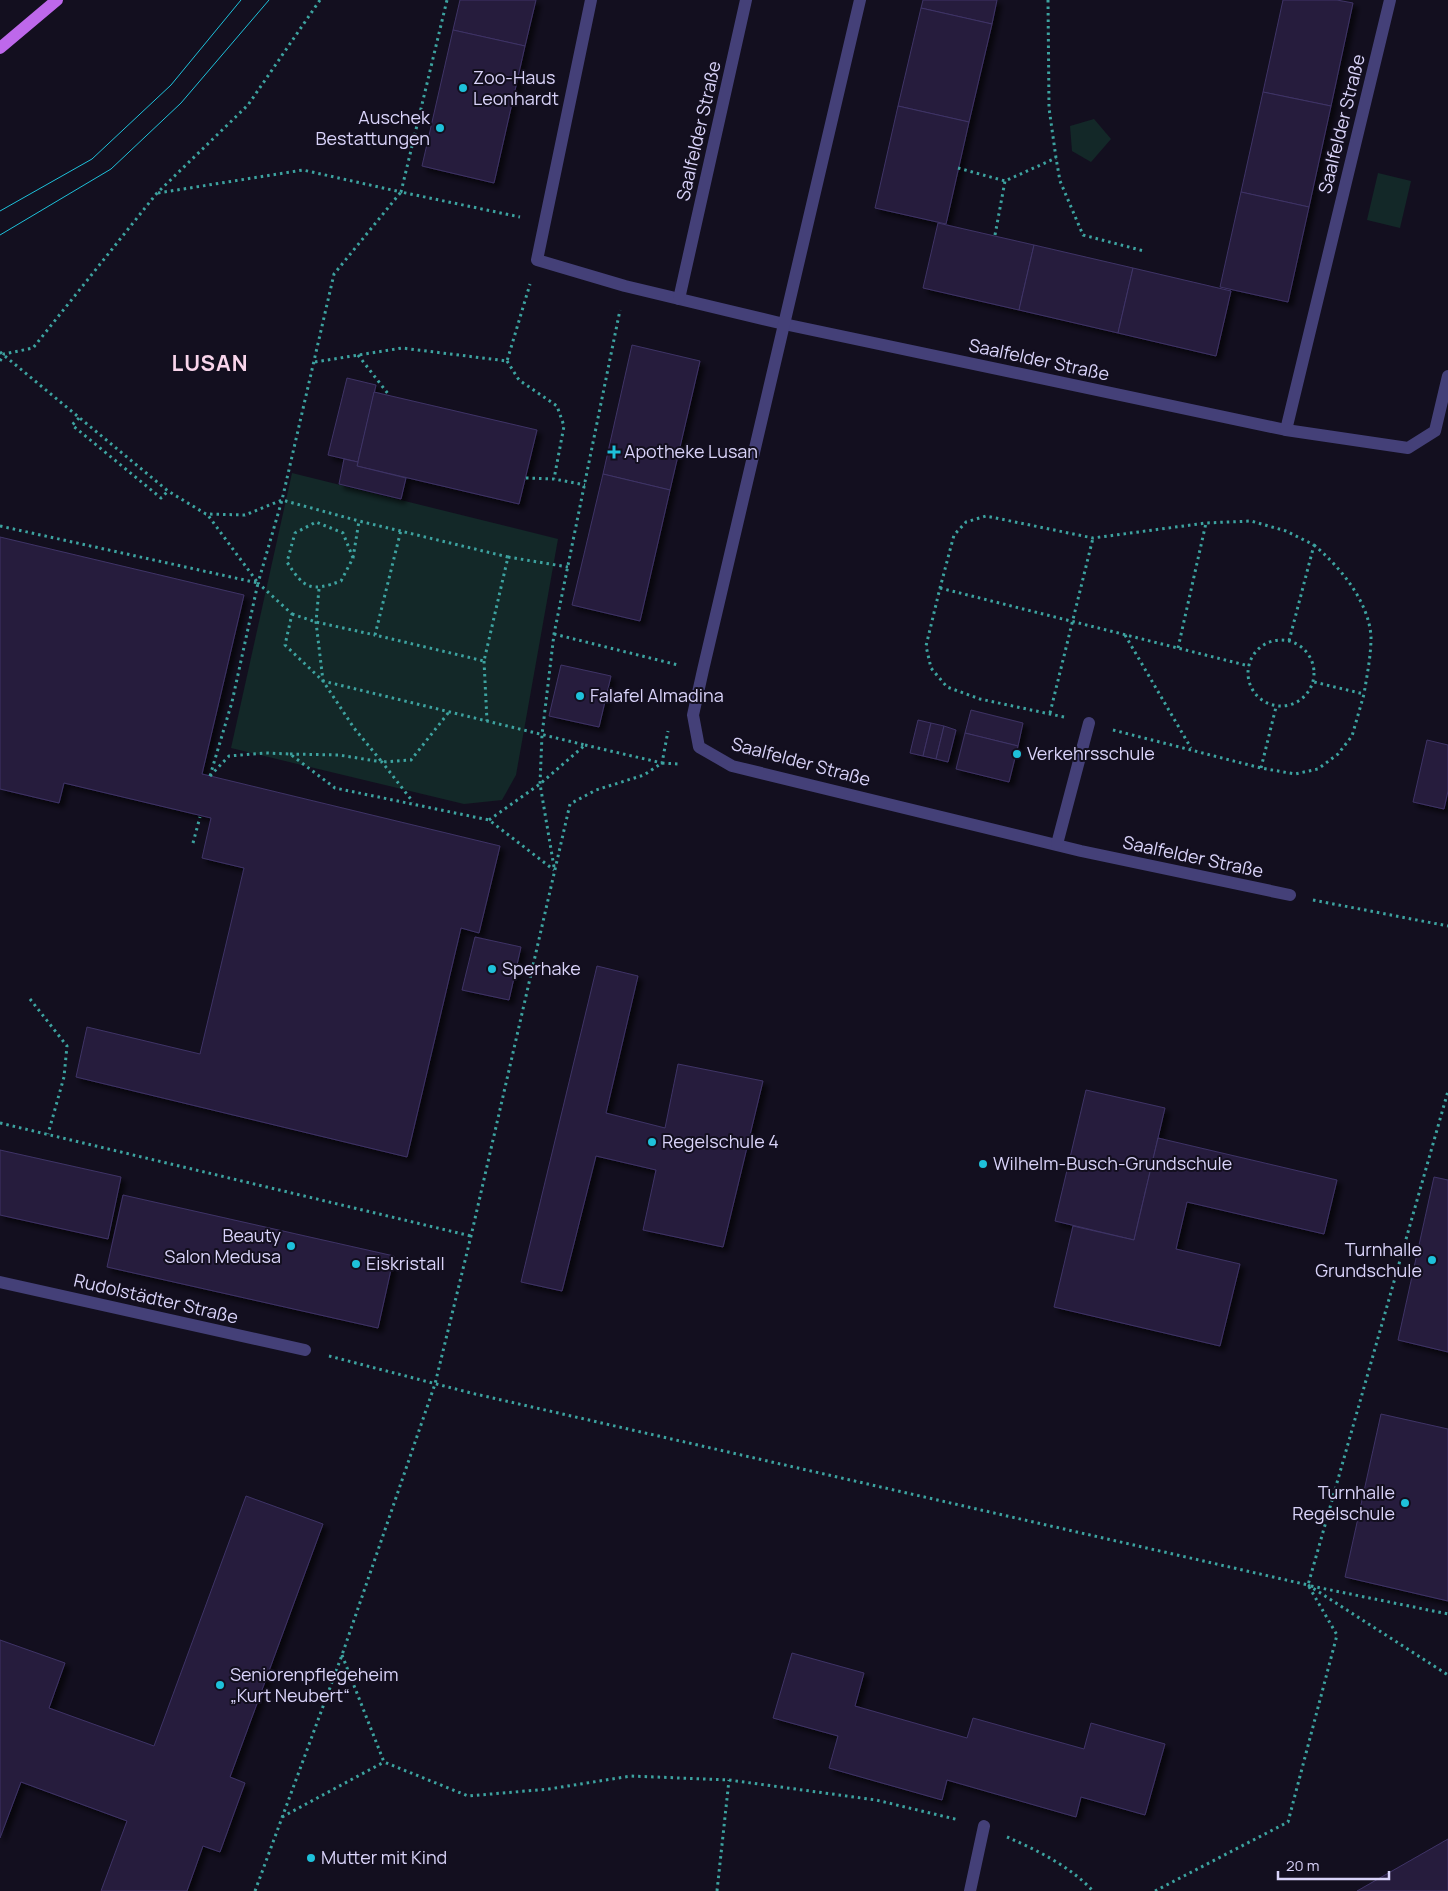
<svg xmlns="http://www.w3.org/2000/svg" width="1448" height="1891" viewBox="0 0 1448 1891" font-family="Manrope,sans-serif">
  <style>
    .green { fill: #132828 }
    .building { fill: #251e3d; stroke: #3f3366; filter: url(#shadow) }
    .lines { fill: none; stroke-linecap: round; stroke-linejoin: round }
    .path { stroke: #3da3a0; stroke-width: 3; stroke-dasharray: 2.5 4; stroke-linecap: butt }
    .minor { stroke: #444078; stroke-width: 12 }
    .major { stroke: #be68eb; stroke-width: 12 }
    .tram { stroke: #1ec1da; stroke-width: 1 }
    .poi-dot { fill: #1ec1da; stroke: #130f1f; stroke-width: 2 }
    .labels { text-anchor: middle; stroke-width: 4; stroke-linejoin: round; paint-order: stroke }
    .poi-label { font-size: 18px; fill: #d9d3f9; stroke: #130f1f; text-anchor: start }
    .street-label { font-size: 18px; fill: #d9d3f9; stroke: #130f1f }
    .district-label { font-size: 22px; font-weight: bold; letter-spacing: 1px; fill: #f9d5eb; stroke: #130f1f }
  </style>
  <defs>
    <filter id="shadow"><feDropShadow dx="4.5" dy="4.5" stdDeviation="2.5" flood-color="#0009"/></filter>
  </defs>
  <rect width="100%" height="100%" fill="#130f1f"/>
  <!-- green -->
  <g class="green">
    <path d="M1094 119 1111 139 1091 162 1072 151 1070 126Z"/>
    <path d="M1378 173 1411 181 1400 228 1367 220Z"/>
    <path d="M292 473 558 539 516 775 502 800 464 804 231 748Z"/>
  </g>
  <!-- building -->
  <g class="building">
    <path d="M460 0H536L525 46 453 30Z"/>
    <path d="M923 0H997L992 24 921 8Z"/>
    <path d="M1283 0H1337L1353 3 1331 106 1263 92Z"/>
    <path d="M921 8 992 24 969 122 898 106Z"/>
    <path d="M453 30 525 46 494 183 422 166Z"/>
    <path d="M1263 92 1331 106 1309 207 1241 192Z"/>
    <path d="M898 106 969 122 946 224 875 208Z"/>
    <path d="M1241 192 1309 207 1288 302 1220 287Z"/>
    <path d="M938 223 1034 245 1019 310 923 288Z"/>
    <path d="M1034 245 1133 268 1118 333 1019 310Z"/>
    <path d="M1133 268 1231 291 1216 356 1118 333Z"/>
    <path d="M632 345 700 361 670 490 603 474Z"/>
    <path d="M347 378 376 385 358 462 328 455Z"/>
    <path d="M374 392 537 430 519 504 357 466Z"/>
    <path d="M344 459 358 462 357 466 406 478 401 499 339 484Z"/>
    <path d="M603 474 670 490 640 621 572 605Z"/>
    <path d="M0 537 244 595 202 774 500 846 479 933 461 928 407 1157 76 1077 87 1027 200 1054 244 868 202 858 211 818 64 783 59 803 0 789Z"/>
    <path d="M561 665 611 676 599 727 549 716Z"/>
    <path d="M971 710 1023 723 1018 746 965 733Z"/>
    <path d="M918 720 931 723 923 756 910 753Z"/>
    <path d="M931 723 944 726 936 759 923 756Z"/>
    <path d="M944 726 956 730 948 762 936 759Z"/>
    <path d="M965 733 1018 746 1009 782 956 769Z"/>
    <path d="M1427 740 1448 745V791L1444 809 1413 802Z"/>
    <path d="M475 937 521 947 509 1000 462 990Z"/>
    <path d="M597 966 638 976 606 1113 665 1128 678 1064 763 1081 723 1247 643 1230 656 1170 596 1156 562 1291 521 1282Z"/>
    <path d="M1086 1090 1165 1108 1134 1240 1055 1221Z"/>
    <path d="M1158 1138 1337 1180 1324 1234 1187 1202 1176 1249 1240 1264 1220 1346 1054 1307 1073 1226 1134 1240Z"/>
    <path d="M0 1150 121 1177 108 1239 0 1215Z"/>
    <path d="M1434 1177 1448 1180V1352L1398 1340Z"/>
    <path d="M123 1195 394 1256 378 1328 107 1267Z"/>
    <path d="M1381 1414 1448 1429V1601L1345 1577Z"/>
    <path d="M246 1496 323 1524 230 1777 245 1783 220 1852 203 1846 187 1891H101L127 1821 21 1782 0 1838V1640L65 1663 49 1708 154 1746Z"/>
    <path d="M792 1653 864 1673 855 1706 967 1738 973 1718 1084 1749 1091 1723 1165 1744 1145 1815 1081 1797 1076 1817 947 1780 942 1800 829 1768 838 1736 773 1718Z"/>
    <path d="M1448 1839V1891H1357Z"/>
  </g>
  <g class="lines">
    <!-- path -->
    <g class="path">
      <path d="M1048 0 1049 108 1056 158 1060 181 1083 235 1144 251"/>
      <path d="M958 168 1005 181 1056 158"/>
      <path d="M158 193 303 170 401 192 447 0"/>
      <path d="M995 235 1005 181"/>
      <path d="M0 352 168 491 206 514 245 515 282 500 359 521"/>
      <path d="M358 355 389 395"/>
      <path d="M0 361 4 354 33 348 157 193 248 105 320 0"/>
      <path d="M507 361 519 380 557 406 564 426 554 479"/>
      <path d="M315 362 402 348 507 361 530 284"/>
      <path d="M79 418 72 425 161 498 168 491"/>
      <path d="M526 478 554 479 585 485"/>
      <path d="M0 526 258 583 207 514"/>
      <path d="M1314 545C1339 566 1369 601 1371 637 1371 656 1367 675 1364 694"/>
      <path d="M508 557 568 567"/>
      <path d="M353 558 343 533 316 522 295 533 287 562C304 589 311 592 341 581L353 558 359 521 508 557 484 661 375 635 401 530"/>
      <path d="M940 588 1249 666"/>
      <path d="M319 589 316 622 323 681 354 728 382 762 411 760 449 712"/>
      <path d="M292 614 316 622 375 635"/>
      <path d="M554 634 678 665"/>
      <path d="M1125 635 1191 748"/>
      <circle cx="1281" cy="673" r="33"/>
      <path d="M1178 648 1206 523"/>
      <path d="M484 661 487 721"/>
      <path d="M1050 713 1093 538"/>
      <path d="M1064 717 980 699 947 687 931 668 926 646 940 588 954 535 966 522 986 516 1093 538 1206 523 1251 521 1286 531 1314 545 1289 641"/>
      <path d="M1113 730 1261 768 1295 774 1318 769 1338 754 1352 736 1364 694 1314 682"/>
      <path d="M585 745 662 763 668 731"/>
      <path d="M290 754 339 755 382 762 413 802"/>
      <path d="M1261 768 1276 707"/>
      <path d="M210 776 229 756 266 753 290 754 335 788 489 820 554 870"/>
      <path d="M210 776 232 702 258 583"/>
      <path d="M489 820 540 784 585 745 323 681 285 645 292 614 258 583 282 500 334 274 401 192 520 217"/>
      <path d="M193 843 200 817"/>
      <path d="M554 867 540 784 542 735 554 634 620 310"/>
      <path d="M1313 900 1448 926"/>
      <path d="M30 999 67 1046 64 1077 48 1134"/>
      <path d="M0 1123 471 1236"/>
      <path d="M329 1356 471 1393 1308 1585 1448 1091"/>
      <path d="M1308 1585 1448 1675"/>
      <path d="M1311 1586 1448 1614"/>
      <path d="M342 1655 384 1762 468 1796 549 1789 631 1776 729 1780 876 1800 959 1820"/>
      <path d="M282 1817 384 1762"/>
      <path d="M1007 1837C1037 1850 1071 1867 1093 1891"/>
      <path d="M255 1891 342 1655 435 1384 471 1236 570 804 596 790 644 775 662 763 679 764"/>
      <path d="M717 1891 729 1780"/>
      <path d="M1155 1891 1288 1822 1337 1635 1308 1585"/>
    </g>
    <!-- minor -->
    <g class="minor">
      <path d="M591 0 537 260 625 286 784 324 1286 430 1408 448 1435 431 1448 376"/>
      <path d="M860 0 703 670 693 715 699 747 732 766 1081 851 1290 895"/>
      <path d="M679 299 746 0"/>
      <path d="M1286 430 1390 0"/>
      <path d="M1057 844 1089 723"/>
      <path d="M0 1282 305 1350"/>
      <path d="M970 1891 984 1826"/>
    </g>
    <!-- major -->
    <path class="major" d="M0 48 57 0"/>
    <!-- tram -->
    <g class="tram">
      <path d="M0 211 92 159 171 85 241 0"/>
      <path d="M0 235 111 169 181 103 269 0"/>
    </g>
  </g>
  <!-- markers -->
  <g class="poi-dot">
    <circle cx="463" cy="88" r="5"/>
    <circle cx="440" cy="128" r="5"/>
    <path d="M611.5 444.5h5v5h5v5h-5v5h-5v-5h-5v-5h5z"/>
    <circle cx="580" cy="696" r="5"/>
    <circle cx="1017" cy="754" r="5"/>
    <circle cx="492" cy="969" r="5"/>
    <circle cx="652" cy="1142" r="5"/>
    <circle cx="983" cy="1164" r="5"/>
    <circle cx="291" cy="1246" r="5"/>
    <circle cx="1432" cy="1260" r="5"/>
    <circle cx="356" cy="1264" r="5"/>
    <circle cx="1405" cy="1503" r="5"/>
    <circle cx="220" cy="1685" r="5"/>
    <circle cx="311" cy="1858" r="5"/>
  </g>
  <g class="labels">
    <!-- poi labels -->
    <g class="poi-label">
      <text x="473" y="84">Zoo-Haus<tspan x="473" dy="21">Leonhardt</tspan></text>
      <text x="430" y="124" text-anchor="end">Auschek<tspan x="430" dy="21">Bestattungen</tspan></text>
      <text x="624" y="458">Apotheke Lusan</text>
      <text x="590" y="702">Falafel Almadina</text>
      <text x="1027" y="760">Verkehrsschule</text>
      <text x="502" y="975">Sperhake</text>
      <text x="662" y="1148">Regelschule 4</text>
      <text x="993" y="1170">Wilhelm-Busch-Grundschule</text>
      <text x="281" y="1242" text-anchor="end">Beauty<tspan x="281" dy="21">Salon Medusa</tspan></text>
      <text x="1422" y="1256" text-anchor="end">Turnhalle<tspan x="1422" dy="21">Grundschule</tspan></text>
      <text x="366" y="1270">Eiskristall</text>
      <text x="1395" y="1499" text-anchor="end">Turnhalle<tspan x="1395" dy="21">Regelschule</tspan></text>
      <text x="230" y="1681">Seniorenpflegeheim<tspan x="230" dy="21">„Kurt Neubert“</tspan></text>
      <text x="321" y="1864">Mutter mit Kind</text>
    </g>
    <!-- street labels -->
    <g class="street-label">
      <text transform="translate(1342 124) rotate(-76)" y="6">Saalfelder Straße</text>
      <text transform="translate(699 131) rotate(-77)" y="6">Saalfelder Straße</text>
      <text transform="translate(1039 360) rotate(12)" y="6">Saalfelder Straße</text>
      <text transform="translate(801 762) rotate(15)" y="6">Saalfelder Straße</text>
      <text transform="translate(1193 857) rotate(12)" y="6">Saalfelder Straße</text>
      <text transform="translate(156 1299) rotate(13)" y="6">Rudolstädter Straße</text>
    </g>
    <!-- district labels -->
    <g class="district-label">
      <text x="210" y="371">LUSAN</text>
    </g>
  </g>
  <!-- scale -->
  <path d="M1278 1871v8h111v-8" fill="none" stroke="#d9d3f9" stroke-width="2.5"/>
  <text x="1286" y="1871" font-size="15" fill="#d9d3f9" stroke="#130f1f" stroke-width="4" paint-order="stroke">20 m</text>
</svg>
